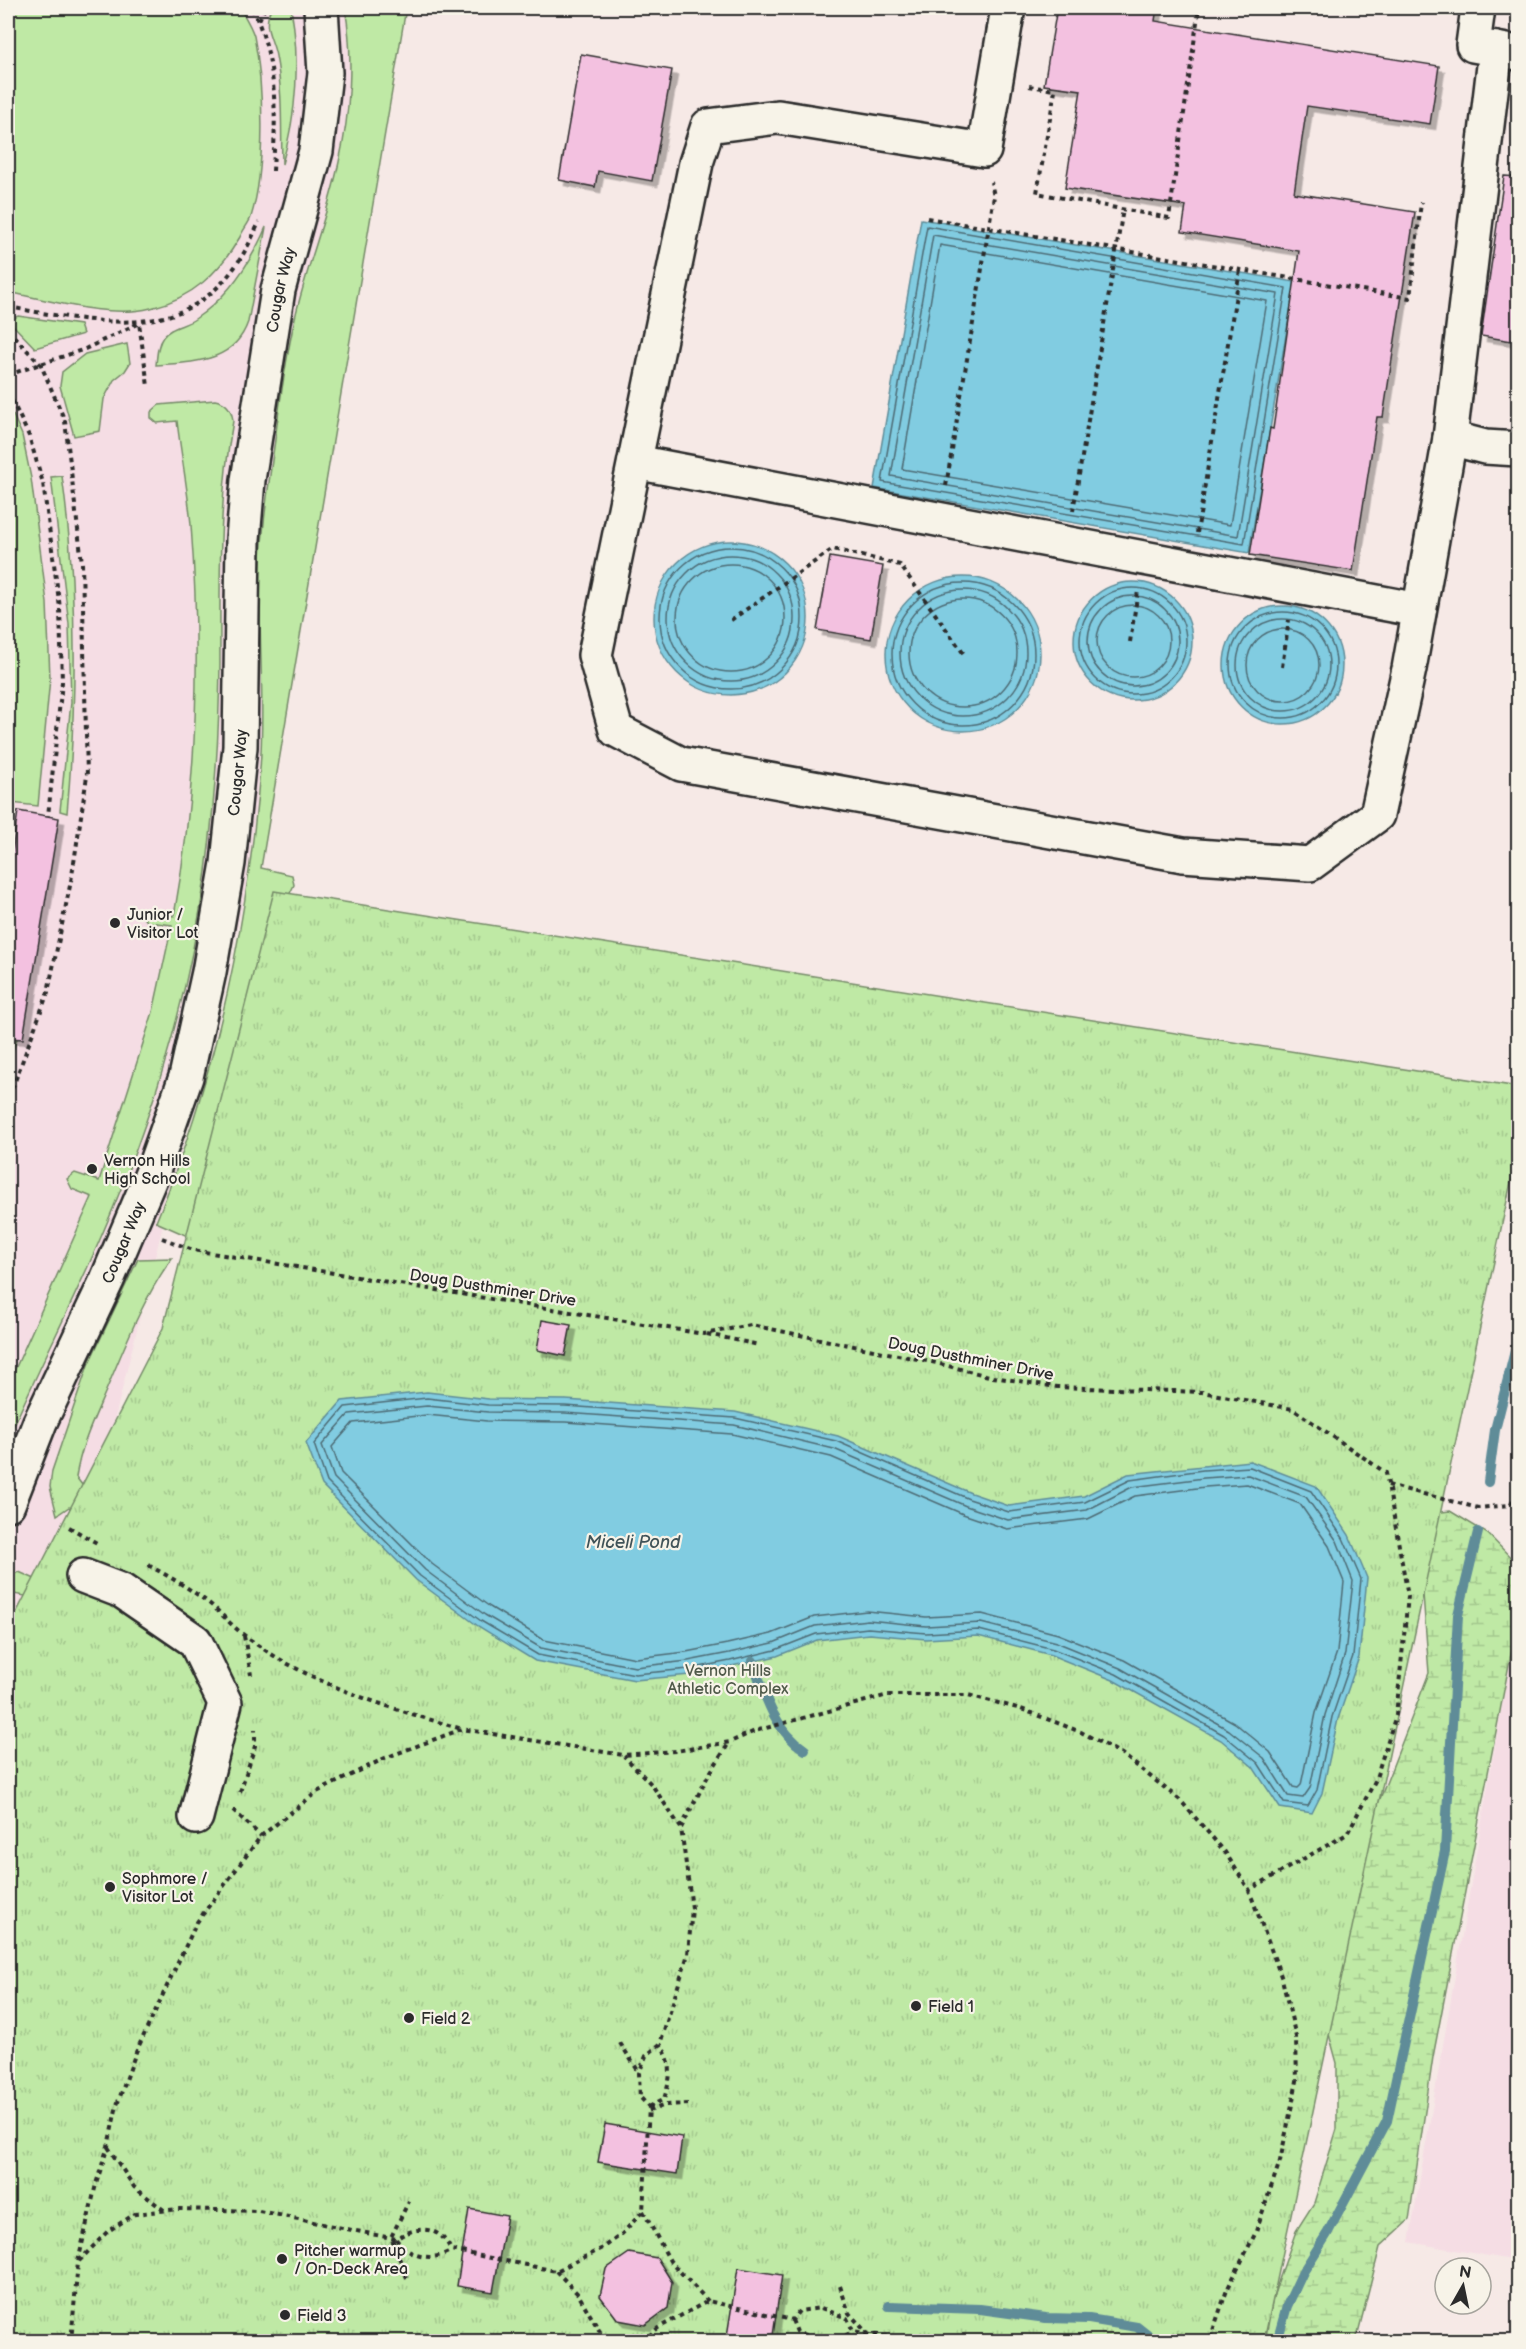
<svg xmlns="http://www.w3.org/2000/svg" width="1526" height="2349" viewBox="0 0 1526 2349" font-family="'Balsamiq Sans',sans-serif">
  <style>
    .built { fill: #f5dde4 }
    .grass { fill: #bfe9a5; stroke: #758a68; stroke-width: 1.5 }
    .wetland { fill: url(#wetland-marsh); stroke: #758a68; stroke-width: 1.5 }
    .park { fill: url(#park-tufts); stroke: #758a68; stroke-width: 1.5 }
    .water { fill: #81cce1; stroke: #5f8c98; stroke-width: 1.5 }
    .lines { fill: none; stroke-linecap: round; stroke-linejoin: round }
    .shore { stroke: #4d6b74; stroke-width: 1.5 }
    .stream { stroke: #5f8c98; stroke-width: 10 }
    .building { fill: #f3c1e0; stroke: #2b2b2b; stroke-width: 1.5; filter: url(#shadow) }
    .minor-casing { stroke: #2b2b2b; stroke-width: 38 }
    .path { stroke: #2b2b2b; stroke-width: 4; stroke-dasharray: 4.5 4.5; stroke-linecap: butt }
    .minor { stroke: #f7f3e8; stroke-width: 33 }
    .poi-dot { fill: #2b2b2b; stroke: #f7f3e8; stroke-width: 2 }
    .labels { text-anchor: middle; stroke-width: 4.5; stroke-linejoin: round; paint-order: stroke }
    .street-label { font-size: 16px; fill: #2b2b2b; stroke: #f7f3e8 }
    .poi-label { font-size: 16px; fill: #2b2b2b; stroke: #f7f3e8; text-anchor: start }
    .park-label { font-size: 16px; fill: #505a4a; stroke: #f7f3e8 }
    .water-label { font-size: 18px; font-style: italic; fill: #405358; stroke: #f7f3e8 }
  </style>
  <defs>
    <pattern id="wetland-marsh" width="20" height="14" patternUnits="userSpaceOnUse" patternTransform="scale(1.5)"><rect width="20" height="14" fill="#bfe9a5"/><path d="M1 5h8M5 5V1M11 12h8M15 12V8" fill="none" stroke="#a4c88e"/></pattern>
    <pattern id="park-tufts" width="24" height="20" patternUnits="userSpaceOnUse" patternTransform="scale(1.5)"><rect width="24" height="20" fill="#bfe9a5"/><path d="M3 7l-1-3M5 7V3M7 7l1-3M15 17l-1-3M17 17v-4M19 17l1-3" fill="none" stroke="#a4c88e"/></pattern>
    <filter id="shadow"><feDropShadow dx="5.5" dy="5.5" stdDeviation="0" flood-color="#0004"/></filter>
  </defs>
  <rect width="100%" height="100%" fill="#f6e9e6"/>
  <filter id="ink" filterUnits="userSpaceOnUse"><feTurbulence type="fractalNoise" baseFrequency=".0167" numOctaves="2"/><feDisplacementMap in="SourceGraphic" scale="12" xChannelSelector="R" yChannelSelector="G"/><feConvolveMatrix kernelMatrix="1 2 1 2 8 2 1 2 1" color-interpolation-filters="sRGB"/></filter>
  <g filter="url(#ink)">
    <!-- built -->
    <g class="built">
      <path d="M8 8H403L262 827 92 1510 8 2342Z"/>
      <path d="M1518 1612V2261L1409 2242Z"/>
    </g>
    <!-- grass -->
    <g class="grass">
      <path d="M8 8H240C245 17 251 26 254 36 264 86 266 169 251 217 249 223 243 230 240 237 219 273 192 298 151 308 109 319 50 300 8 292Z"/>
      <path d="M271 8H291C300 59 297 113 282 164 281 128 283 92 276 56 272 35 262 29 271 8Z"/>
      <path d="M345 8H406L261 868 292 875 294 885 282 910 192 1238 156 1222C215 1079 248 923 260 769 265 709 259 649 260 589 260 540 268 489 275 440 280 400 286 358 295 318 307 265 328 215 339 162 350 114 354 56 345 8Z"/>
      <path d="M266 227 248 322C234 363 193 362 156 365 157 356 157 345 163 337 170 327 185 326 195 319 228 297 251 262 266 227Z"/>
      <path d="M18 316 80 325 83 334 35 348 11 323V319Z"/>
      <path d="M127 344 130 363 125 371 114 380 104 399 100 431 74 436 60 386 62 372 85 354Z"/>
      <path d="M215 400C227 402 232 410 233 421 218 502 220 583 220 665 219 734 215 802 206 871 189 997 152 1120 101 1237 72 1305 37 1371 8 1439V1385L92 1197 72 1189 67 1179 75 1173 99 1181 153 1012 172 925 148 922 142 916 147 912 174 916C197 788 201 655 191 525 188 490 181 455 177 421L157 423 151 418V412L159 405Z"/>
      <path d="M8 404 22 435 31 478 47 603 50 678 38 806 11 803 8 822V746L12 717 8 715Z"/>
      <path d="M62 476C78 589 77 700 67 813L60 811 71 702 69 624 51 477Z"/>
      <path d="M8 996 13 998 17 1039 8 1065Z"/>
      <path d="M172 1258C144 1297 126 1343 108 1386 95 1417 81 1444 76 1477L89 1494 80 1520 69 1507 57 1515 50 1487 52 1471 88 1365 138 1259Z"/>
      <path d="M19 1572 44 1583 37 1598 14 1594 8 1619V1576Z"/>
    </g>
    <!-- wetland -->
    <path class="wetland" d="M1450 1511 1488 1534 1518 1565V1618L1433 2057 1409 2220 1380 2247 1356 2341 1265 2342 1273 2297 1296 2231 1314 2203 1337 2129V2063L1319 1998 1364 1840 1429 1673 1417 1515Z"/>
    <!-- park -->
    <path class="park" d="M274 891 1518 1087V1149L1264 2341 8 2342V1629L163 1328Z"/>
    <!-- water -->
    <g class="water">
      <path d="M921 219 1295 282 1249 553 874 488Z"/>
      <circle cx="731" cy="618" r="77"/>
      <circle cx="963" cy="654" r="77"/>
      <circle cx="1133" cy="641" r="59"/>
      <circle cx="1283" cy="665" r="59"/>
      <path d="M427 1392 489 1399 566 1400 735 1412 838 1436 971 1493 1009 1506 1084 1496 1128 1474 1250 1461 1316 1486 1349 1535 1367 1578 1359 1657 1338 1719 1322 1793 1312 1813 1280 1808 1253 1767 1221 1740 1113 1680 1051 1655 978 1636 926 1639 869 1634 817 1640 777 1656 732 1666 690 1675 635 1680 535 1661 478 1626 416 1580 322 1485 306 1443 342 1401Z"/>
    </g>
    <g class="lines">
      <!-- shore -->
      <g class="shore">
        <path d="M927 226 1286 288 1244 544 882 482Z"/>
        <path d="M933 235 1278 294 1238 536 891 476Z"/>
        <path d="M940 245 1267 301 1230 525 902 469Z"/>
        <circle cx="731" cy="618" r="71"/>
        <circle cx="731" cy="618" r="63"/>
        <circle cx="731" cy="618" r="54"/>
        <circle cx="963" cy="654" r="71"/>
        <circle cx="1133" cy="641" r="53"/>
        <circle cx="963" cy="653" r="63"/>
        <circle cx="1133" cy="641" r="45"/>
        <circle cx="963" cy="653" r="54"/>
        <circle cx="1133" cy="641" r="36"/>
        <circle cx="1283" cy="665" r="53"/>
        <circle cx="1283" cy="665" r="46"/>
        <circle cx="1283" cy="665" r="36"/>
        <path d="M427 1398 488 1405 565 1406 735 1418 836 1441 969 1499 1009 1512 1085 1502 1130 1480 1203 1470 1250 1467 1311 1491 1343 1538 1361 1579 1353 1656 1332 1717 1317 1790 1308 1806 1284 1803 1258 1763 1224 1735 1116 1674 1053 1649 979 1630 926 1633 868 1628 816 1634 775 1650 730 1661 689 1669 635 1674 538 1655 481 1621 420 1576 327 1482 314 1444 345 1407Z"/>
        <path d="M427 1406 488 1412 565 1413 734 1425 834 1449 966 1506 1008 1520 1087 1510 1132 1487 1204 1478 1248 1475 1306 1497 1337 1541 1353 1581 1345 1654 1325 1715 1310 1788 1303 1798 1288 1796 1264 1758 1229 1730 1120 1668 1056 1642 981 1623 926 1626 868 1620 815 1626 773 1643 729 1653 688 1661 635 1667 541 1648 485 1615 425 1570 334 1478 322 1445 349 1414Z"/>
        <path d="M427 1415 487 1421 565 1422 732 1434 831 1457 963 1514 1007 1529 1088 1519 1135 1496 1205 1487 1247 1484 1300 1504 1329 1546 1344 1582 1337 1652 1316 1713 1301 1785 1298 1788 1293 1787 1270 1752 1235 1723 1124 1660 1058 1634 982 1614 926 1617 867 1611 814 1617 771 1634 727 1644 686 1652 636 1658 544 1640 490 1607 432 1564 341 1473 332 1447 353 1423Z"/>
      </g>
      <!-- stream -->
      <g class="stream">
        <path d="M1488 1482 1495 1430 1518 1339"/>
        <path d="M753 1661C764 1694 774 1730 805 1750"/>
        <path d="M889 2306 980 2309 1046 2318 1089 2319 1137 2327 1156 2342"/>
        <path d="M1277 2342 1287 2306 1303 2272 1327 2234 1387 2121 1445 1851 1458 1615 1478 1532"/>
      </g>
    </g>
    <!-- building -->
    <g class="building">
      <path d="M1057 8H1157L1155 21 1439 66 1430 124 1307 106 1294 193 1415 212 1383 417H1377L1353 571 1250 555 1270 428 1273 429 1299 251 1182 232 1186 206 1065 188 1081 90 1044 85Z"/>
      <path d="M581 54 672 70 652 181 598 171 595 187 559 180Z"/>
      <path d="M1504 176 1518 177V342L1481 336Z"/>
      <path d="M830 557 883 566 871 639 817 630Z"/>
      <path d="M18 811 59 818 23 1039 8 1038V881Z"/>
      <path d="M542 1320 571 1325 565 1356 537 1350Z"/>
      <path d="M605 2124 682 2137 677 2174 598 2162Z"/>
      <path d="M469 2209 507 2216 493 2292 457 2286Z"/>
      <path d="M629 2253 657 2258 672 2282 668 2308 645 2325 618 2320 600 2296 606 2269Z"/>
      <path d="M738 2268 782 2275 772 2342H726Z"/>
    </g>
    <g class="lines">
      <!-- minor casing -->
      <g class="minor-casing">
        <g id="minor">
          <path d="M1008 8 984 150 778 117 708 126 696 163 595 655 616 730 681 764 1183 855 1310 864 1377 815 1409 669 1450 438 1496 49"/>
          <path d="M1478 8 1473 45 1518 53"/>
          <path d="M1450 438 1485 447 1518 449"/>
          <path d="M635 462 1419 610"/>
          <path id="s1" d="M8 1504 40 1422 107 1280 151 1176 186 1077 209 972 228 863 240 747 243 539 248 480 278 290 316 151 325 73 321 8"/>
          <path d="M83 1576 122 1591 195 1641 225 1703 196 1817"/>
        </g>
      </g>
      <!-- path -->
      <g class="path">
        <path d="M252 8C278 61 276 113 273 171"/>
        <path d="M259 20 265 8"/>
        <path d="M1029 86 1055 90 1037 193 1169 218 1199 8"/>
        <path d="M927 218 1410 298 1421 202"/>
        <path d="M8 307C118 326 207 348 259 222"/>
        <path d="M8 330 41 365 65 421 82 563 87 776 72 876 48 992 8 1100"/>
        <path d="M8 375 85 349 139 323 148 386"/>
        <path d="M8 392 29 436 43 483 60 608 62 682 48 816"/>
        <path d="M946 486 994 196 991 182"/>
        <path d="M1073 511 1123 209"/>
        <path d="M1197 533 1240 270"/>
        <path d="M731 620 833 549 900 565 964 654"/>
        <path d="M1130 642 1138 591"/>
        <path d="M1282 667 1289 620"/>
        <path d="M162 1238 193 1250 704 1334 751 1325 932 1362 993 1377 1057 1387 1202 1392 1293 1409 1386 1473 1408 1596 1396 1715 1375 1781 1347 1834 1249 1890"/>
        <path d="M707 1334 759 1345"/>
        <path d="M1388 1485 1478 1508 1510 1505 1518 1492"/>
        <path d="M69 1527 97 1543"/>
        <path d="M148 1565C170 1577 191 1589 210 1604 222 1614 232 1626 244 1635 307 1684 387 1707 462 1729"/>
        <path d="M244 1636 251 1675"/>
        <path d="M240 1792 255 1746V1730"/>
        <path d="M233 1810 261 1836"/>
        <path d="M681 1828 708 1776 729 1743"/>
        <path d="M620 2043 639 2072"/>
        <path d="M649 2107 664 2099C671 2077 674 2064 660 2044"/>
        <path d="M649 2111 665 2105 688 2104"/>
        <path d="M108 2147 134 2187 165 2211"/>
        <path d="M643 2211 670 2261 708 2301"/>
        <path d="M396 2239C408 2257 433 2263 451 2250"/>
        <path d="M79 2261 108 2231 135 2214 178 2209 259 2211 396 2239C416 2225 440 2225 451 2250L556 2271 603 2248 622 2234 643 2211 649 2107 640 2097 639 2073 646 2056 660 2044 688 1954 692 1908 681 1828 652 1785 624 1756"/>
        <path d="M556 2271 578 2294 606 2342"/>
        <path d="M407 2278 391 2237 409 2201"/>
        <path d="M840 2286 849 2313 867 2333 853 2342"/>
        <path d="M792 2320 797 2332C817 2340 835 2344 853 2331"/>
        <path d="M71 2342 78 2262 96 2184 108 2146 117 2105 136 2052 197 1922 261 1836 317 1792 385 1758 462 1729 623 1755 676 1751 730 1742 755 1731 888 1695H968L1021 1709 1081 1732 1122 1754 1180 1800 1225 1852 1249 1890 1282 1979 1296 2037 1297 2081 1280 2161 1255 2234 1227 2290 1209 2342"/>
        <path d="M642 2342 658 2328 708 2301 792 2320 799 2311 821 2308 847 2318 853 2331 916 2342"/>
      </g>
      <!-- minor -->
      <use href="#minor" class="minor"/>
    </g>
  </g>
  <!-- markers -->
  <g class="poi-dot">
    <circle cx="115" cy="923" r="6"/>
    <circle cx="92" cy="1169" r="6"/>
    <circle cx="110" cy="1887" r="6"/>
    <circle cx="916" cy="2006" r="6"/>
    <circle cx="409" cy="2018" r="6"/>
    <circle cx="282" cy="2259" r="6"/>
    <circle cx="285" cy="2315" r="6"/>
  </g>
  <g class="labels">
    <!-- street labels -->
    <g class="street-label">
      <text dy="6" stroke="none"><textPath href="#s1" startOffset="1258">Cougar Way</textPath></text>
      <text dy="6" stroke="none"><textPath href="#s1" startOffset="772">Cougar Way</textPath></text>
      <text dy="6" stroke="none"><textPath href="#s1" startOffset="286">Cougar Way</textPath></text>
      <text transform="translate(493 1287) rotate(9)" y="6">Doug Dusthminer Drive</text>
      <text transform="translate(971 1358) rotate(11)" y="6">Doug Dusthminer Drive</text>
    </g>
    <!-- poi labels -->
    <g class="poi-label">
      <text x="127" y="920">Junior /<tspan x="127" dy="18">Visitor Lot</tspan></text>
      <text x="104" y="1166">Vernon Hills<tspan x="104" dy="18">High School</tspan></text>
      <text x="122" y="1884">Sophmore /<tspan x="122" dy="18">Visitor Lot</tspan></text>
      <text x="928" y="2012">Field 1</text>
      <text x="421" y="2024">Field 2</text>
      <text x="294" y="2256">Pitcher warmup<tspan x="294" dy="18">/ On-Deck Area</tspan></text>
      <text x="297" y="2321">Field 3</text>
    </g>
    <!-- park labels -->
    <g class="park-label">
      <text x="728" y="1676">Vernon Hills<tspan x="728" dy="18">Athletic Complex</tspan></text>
    </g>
    <!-- water labels -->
    <g class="water-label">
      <text x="633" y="1548">Miceli Pond</text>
    </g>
  </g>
  <!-- margin -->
  <rect width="1526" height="2349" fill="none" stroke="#f7f3e8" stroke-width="30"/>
  <rect x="15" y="15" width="1496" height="2319" fill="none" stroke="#2b2b2b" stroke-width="2" filter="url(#ink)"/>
  <!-- north arrow -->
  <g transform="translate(1463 2286) rotate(9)"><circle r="28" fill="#f7f3e8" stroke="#a5a39c" stroke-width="1.5"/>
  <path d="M0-4.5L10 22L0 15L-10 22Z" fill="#2b2b2b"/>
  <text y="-9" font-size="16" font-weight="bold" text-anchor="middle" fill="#2b2b2b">N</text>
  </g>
</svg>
